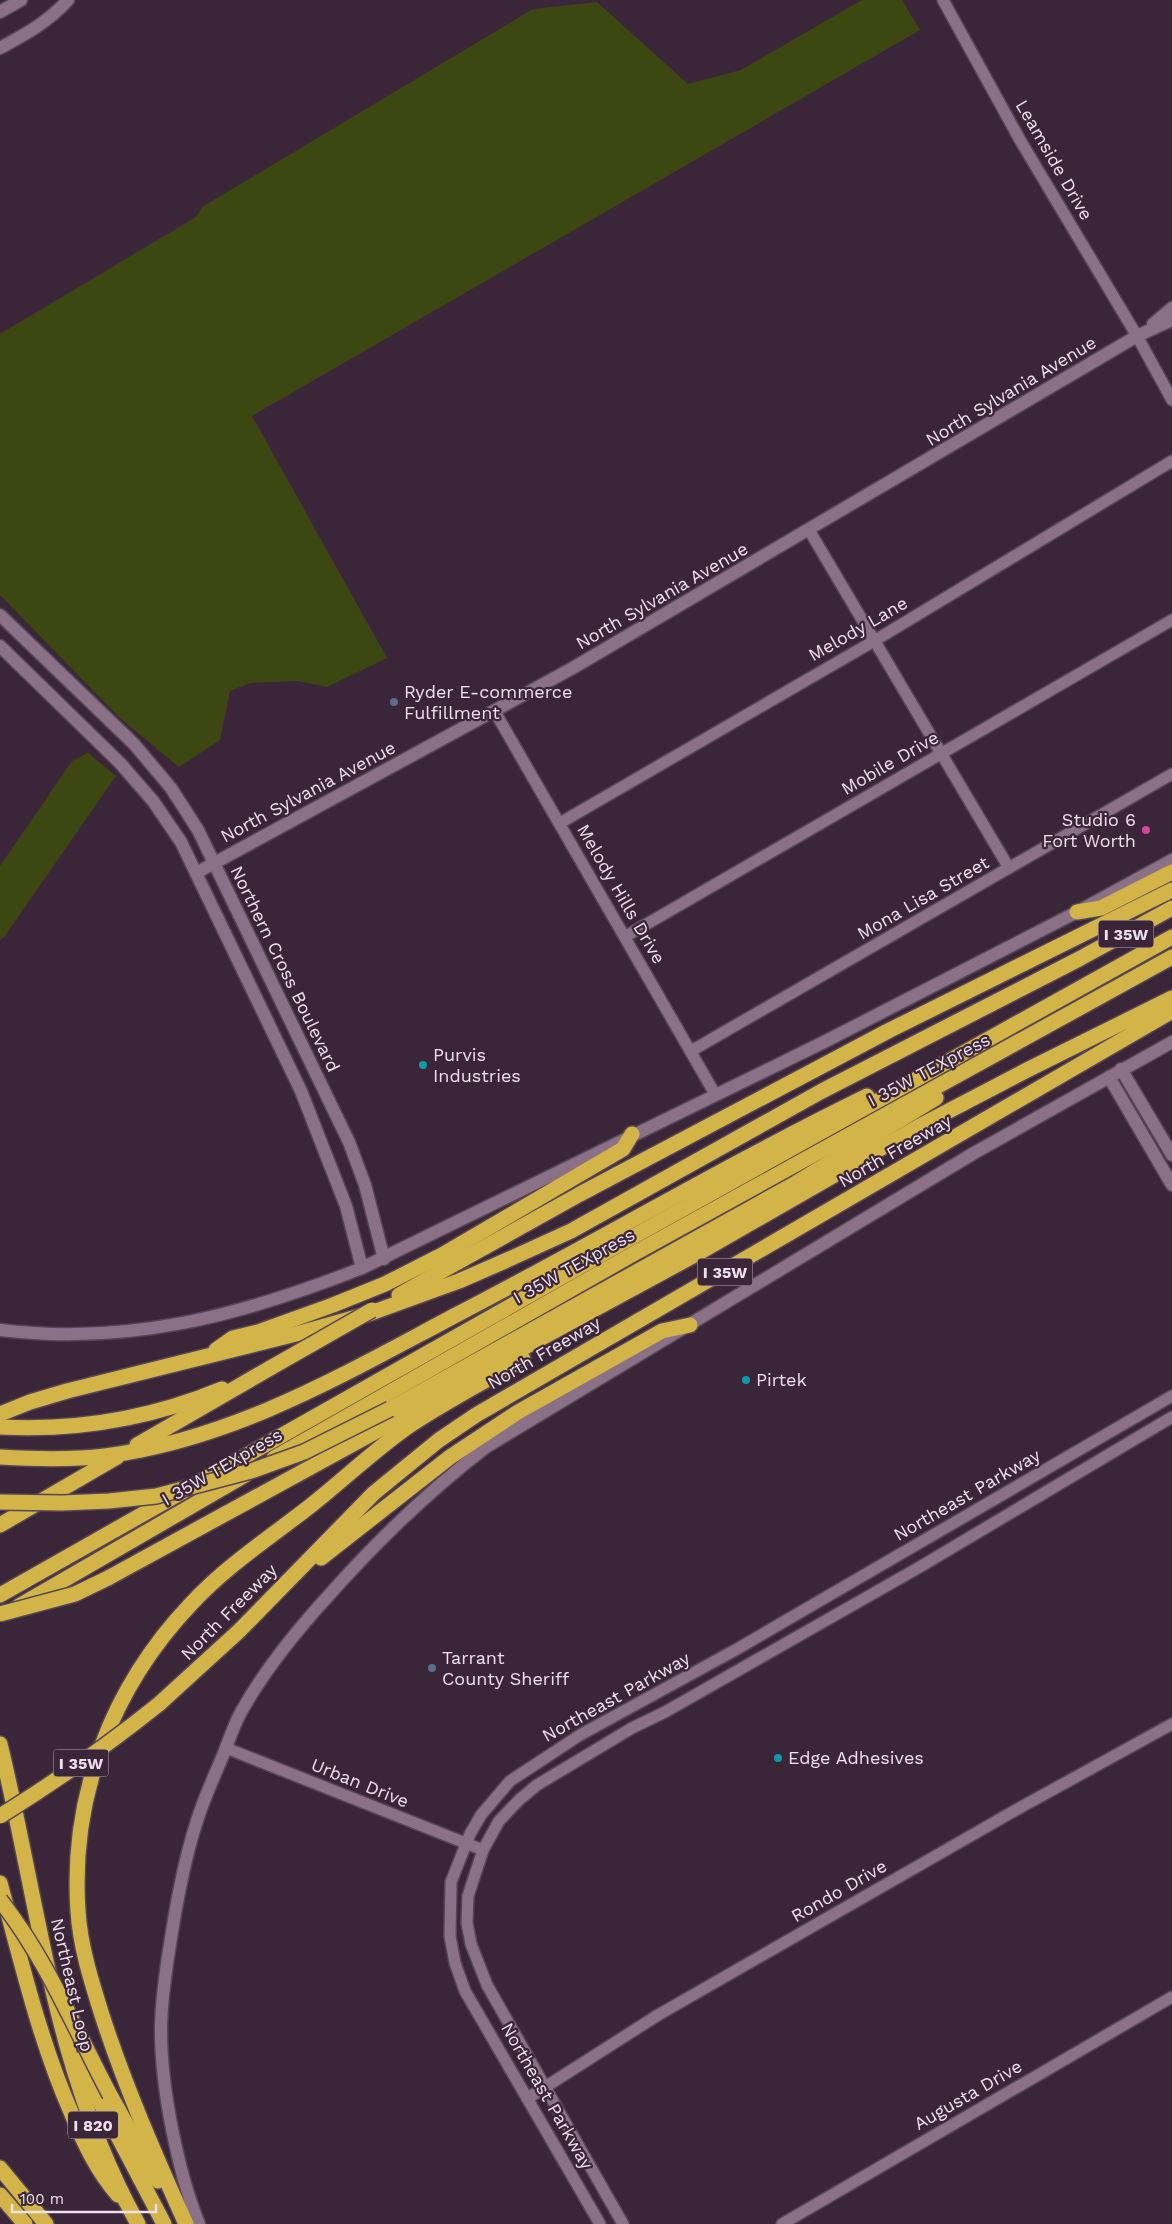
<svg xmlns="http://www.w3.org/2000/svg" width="1172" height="2224" viewBox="0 0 1172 2224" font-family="'Work Sans',sans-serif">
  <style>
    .green { fill: #3d4712 }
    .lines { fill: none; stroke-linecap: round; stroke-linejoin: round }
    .minor-casing { stroke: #564555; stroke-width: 14 }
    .tertiary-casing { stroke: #564555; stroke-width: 15 }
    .secondary-casing { stroke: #564555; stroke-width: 15 }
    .motorway-casing { stroke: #564555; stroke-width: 18 }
    .minor { stroke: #8a7187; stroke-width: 11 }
    .tertiary { stroke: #8a7187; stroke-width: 12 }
    .secondary { stroke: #8a7187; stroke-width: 12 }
    .motorway { stroke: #d3b449; stroke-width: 15 }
    .motorway-bridge-casing { stroke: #564555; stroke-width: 18; stroke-linecap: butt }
    .motorway-bridge { stroke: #d3b449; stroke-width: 15 }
    .service-dot { fill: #5c6f8a; stroke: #3b2639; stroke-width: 2 }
    .hotel-dot { fill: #d1479c; stroke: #3b2639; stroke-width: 2 }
    .culture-dot { fill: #0f9aa8; stroke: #3b2639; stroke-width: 2 }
    .labels { text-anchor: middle; stroke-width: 4.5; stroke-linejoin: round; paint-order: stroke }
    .shield { fill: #3b2639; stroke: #b8a8b6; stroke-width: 1 }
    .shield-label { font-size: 16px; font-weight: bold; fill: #eee0ec }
    .street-label { font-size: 18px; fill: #eee0ec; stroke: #3b2639 }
    .poi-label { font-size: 18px; fill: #eee0ec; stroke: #3b2639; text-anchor: start }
  </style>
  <rect width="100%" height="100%" fill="#3b2639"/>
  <!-- green -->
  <g class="green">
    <path d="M862 0H902L920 30 252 416 387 658 327 687 298 681 250 683 230 691 220 740 179 767 120 718 0 595V334L196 217 202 207 533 9 597 2 688 84 741 70Z"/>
    <path d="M88 753 116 776 4 937 0 940V866L72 761Z"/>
  </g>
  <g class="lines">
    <!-- minor casing -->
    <g class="minor-casing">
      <g id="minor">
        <path d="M943 0 1020 140 1137 336 1172 400"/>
        <path d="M809 530 1009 868"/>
        <path d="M495 712 715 1094"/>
        <path d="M560 823 874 641 1172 461"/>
        <path d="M626 936 1172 620"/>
        <path d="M691 1051 1172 774"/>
        <path d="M226 1748 483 1850"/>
        <path d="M528 2098 658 2015 1014 1811 1172 1724"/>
        <path d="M600 2224 465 1991 455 1963 450 1936 451 1882 470 1834 481 1815 510 1781 580 1735 737 1649 1172 1396"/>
        <path d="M623 2224 487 1985 471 1944 467 1923 468 1896 483 1850 499 1821 519 1800 537 1785 632 1728 665 1712 918 1568 1172 1417"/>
        <path d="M782 2224 1172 1997"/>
      </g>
    </g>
    <!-- tertiary casing -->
    <g class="tertiary-casing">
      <g id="tertiary">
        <path d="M1153 324 1172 308"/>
        <path d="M0 615 134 744 171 788 198 830 349 1142 365 1185 384 1259"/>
        <path d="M0 646 120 763 153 801 181 842 301 1091 346 1206 362 1268"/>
        <path d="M196 873 571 669 1137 336 1172 320"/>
        <path d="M1121 1069 1172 1155"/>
        <path d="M1109 1077 1172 1185"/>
      </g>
    </g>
    <!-- secondary casing -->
    <g class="secondary-casing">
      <g id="secondary">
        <path d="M0 12 21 0"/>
        <path d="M0 48C26 34 48 22 68 0"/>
        <path d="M0 1330C128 1346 243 1315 362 1268L824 1042 1077 912 1172 860"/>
        <path d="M199 2224C178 2172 161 2088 161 2031 161 2000 166 1968 171 1938 177 1900 184 1861 196 1824 203 1800 214 1777 224 1753 229 1740 234 1725 241 1712 265 1669 297 1630 330 1594 378 1540 429 1491 486 1447L974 1153 1172 1042"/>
      </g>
    </g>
    <!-- motorway casing -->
    <g class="motorway-casing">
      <g id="motorway">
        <path d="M1077 912 1101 908 1172 872"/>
        <path d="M399 1295 580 1194 888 1031 1172 890"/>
        <path d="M216 1350 233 1338 258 1332 333 1305 385 1284 442 1255 623 1149 632 1134"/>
        <path d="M390 1409 796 1183 936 1098"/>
        <path d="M0 1414 30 1402 67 1391 300 1333 371 1313 459 1281 505 1261 571 1231 822 1091 1079 959 1172 908"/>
        <path d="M0 1427C76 1431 152 1418 222 1389"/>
        <path d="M137 1445 272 1367"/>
        <path d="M0 1457C34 1459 71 1460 105 1456 235 1439 344 1374 458 1314 595 1243 728 1164 867 1096"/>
        <path d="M274 1458 635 1253 1172 957"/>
        <path d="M0 1525 117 1457"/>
        <path d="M321 1558 450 1457 518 1412 662 1331 690 1325"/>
        <path d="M108 1578 397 1420 468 1378 702 1251 918 1127 1027 1070 1172 998"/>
        <path d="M0 1595 629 1239 1172 937"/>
        <path d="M19 1606 245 1475"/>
        <path d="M159 1704 239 1631 374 1493 439 1440 476 1415 1172 1011"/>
        <path d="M0 1744C40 1909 54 2073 138 2224"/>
        <path d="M0 1883C21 1960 39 2039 71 2112 83 2141 97 2171 118 2195"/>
        <path d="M78 2060 164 2224"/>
        <path d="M110 2095 158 2181"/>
        <path d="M0 2168 46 2224"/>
        <path d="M0 2195 25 2224"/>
        <path d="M186 2224C155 2155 124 2084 101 2012 91 1980 80 1945 78 1911 70 1796 112 1687 191 1604 225 1567 269 1538 309 1507 341 1482 372 1452 406 1428 443 1403 484 1382 523 1359"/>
      </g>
    </g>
    <!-- minor -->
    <use href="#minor" class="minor"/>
    <!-- tertiary -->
    <use href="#tertiary" class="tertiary"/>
    <!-- secondary -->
    <use href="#secondary" class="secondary"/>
    <!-- motorway -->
    <use href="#motorway" class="motorway"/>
    <!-- motorway-bridge casing -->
    <g class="motorway-bridge-casing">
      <g id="motorway-bridge">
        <path d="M272 1367 372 1310"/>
        <path d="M0 1502 62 1503 109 1501 156 1496 251 1471 304 1452 390 1409"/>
        <path d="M0 1614 75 1594 108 1578"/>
        <path d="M0 1816C55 1782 108 1745 159 1704"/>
        <path d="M0 1900C46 1958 75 2029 110 2095"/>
      </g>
    </g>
    <!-- motorway-bridge -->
    <use href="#motorway-bridge" class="motorway-bridge"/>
  </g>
  <!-- markers -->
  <g class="service-dot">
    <circle cx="394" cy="702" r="5"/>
    <circle cx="432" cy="1668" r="5"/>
  </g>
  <circle class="hotel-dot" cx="1146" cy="830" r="5"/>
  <g class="culture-dot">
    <circle cx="423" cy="1065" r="5"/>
    <circle cx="746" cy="1380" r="5"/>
    <circle cx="778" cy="1758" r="5"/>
  </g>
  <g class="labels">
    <!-- shield labels -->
    <g class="shield">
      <rect x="1098.5" y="920.5" width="55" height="27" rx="4"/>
      <rect x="697.5" y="1258.5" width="55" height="27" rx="4"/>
      <rect x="53.5" y="1749.5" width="55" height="27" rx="4"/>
      <rect x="68" y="2111.5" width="50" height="27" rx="4"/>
    </g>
    <g class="shield-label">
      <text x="1126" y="940">I 35W</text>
      <text x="725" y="1278">I 35W</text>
      <text x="81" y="1769">I 35W</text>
      <text x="93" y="2131">I 820</text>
    </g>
    <!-- street labels -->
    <g class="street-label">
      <text transform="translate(1054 160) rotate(60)" y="6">Leamside Drive</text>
      <text transform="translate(1011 391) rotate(-31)" y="6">North Sylvania Avenue</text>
      <text transform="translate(662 596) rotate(-30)" y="6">North Sylvania Avenue</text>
      <text transform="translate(858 629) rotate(-30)" y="6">Melody Lane</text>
      <text transform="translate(890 763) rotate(-30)" y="6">Mobile Drive</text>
      <text transform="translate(308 792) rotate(-28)" y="6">North Sylvania Avenue</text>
      <text transform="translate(621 894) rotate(60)" y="6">Melody Hills Drive</text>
      <text transform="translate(923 898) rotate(-30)" y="6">Mona Lisa Street</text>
      <text transform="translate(285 969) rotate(64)" y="6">Northern Cross Boulevard</text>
      <text transform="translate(929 1070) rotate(-28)" y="6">I 35W TEXpress</text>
      <text transform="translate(895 1151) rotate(-30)" y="6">North Freeway</text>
      <text transform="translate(574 1266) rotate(-29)" y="6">I 35W TEXpress</text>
      <text transform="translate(544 1353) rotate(-30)" y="6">North Freeway</text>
      <text transform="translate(222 1467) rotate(-30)" y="6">I 35W TEXpress</text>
      <text transform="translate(967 1495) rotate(-30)" y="6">Northeast Parkway</text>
      <text transform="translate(229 1612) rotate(-45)" y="6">North Freeway</text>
      <text transform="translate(616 1697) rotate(-29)" y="6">Northeast Parkway</text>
      <text transform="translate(360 1783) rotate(22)" y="6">Urban Drive</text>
      <text transform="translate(839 1891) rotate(-30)" y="6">Rondo Drive</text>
      <text transform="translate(72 1985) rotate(77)" y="6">Northeast Loop</text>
      <text transform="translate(968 2095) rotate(-30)" y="6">Augusta Drive</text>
      <text transform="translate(547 2096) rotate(60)" y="6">Northeast Parkway</text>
    </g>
    <!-- poi labels -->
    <g class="poi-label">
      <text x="404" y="698">Ryder E-commerce<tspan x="404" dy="21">Fulfillment</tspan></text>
      <text x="1136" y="826" text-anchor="end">Studio 6<tspan x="1136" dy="21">Fort Worth</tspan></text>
      <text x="433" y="1061">Purvis<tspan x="433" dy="21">Industries</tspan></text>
      <text x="756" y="1386">Pirtek</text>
      <text x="442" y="1664">Tarrant<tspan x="442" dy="21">County Sheriff</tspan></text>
      <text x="788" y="1764">Edge Adhesives</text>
    </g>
  </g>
  <!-- scale -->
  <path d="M12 2204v8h144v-8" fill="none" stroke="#eee0ec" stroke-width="2.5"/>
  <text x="20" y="2204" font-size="15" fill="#eee0ec" stroke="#3b2639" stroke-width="4" paint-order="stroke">100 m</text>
</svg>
